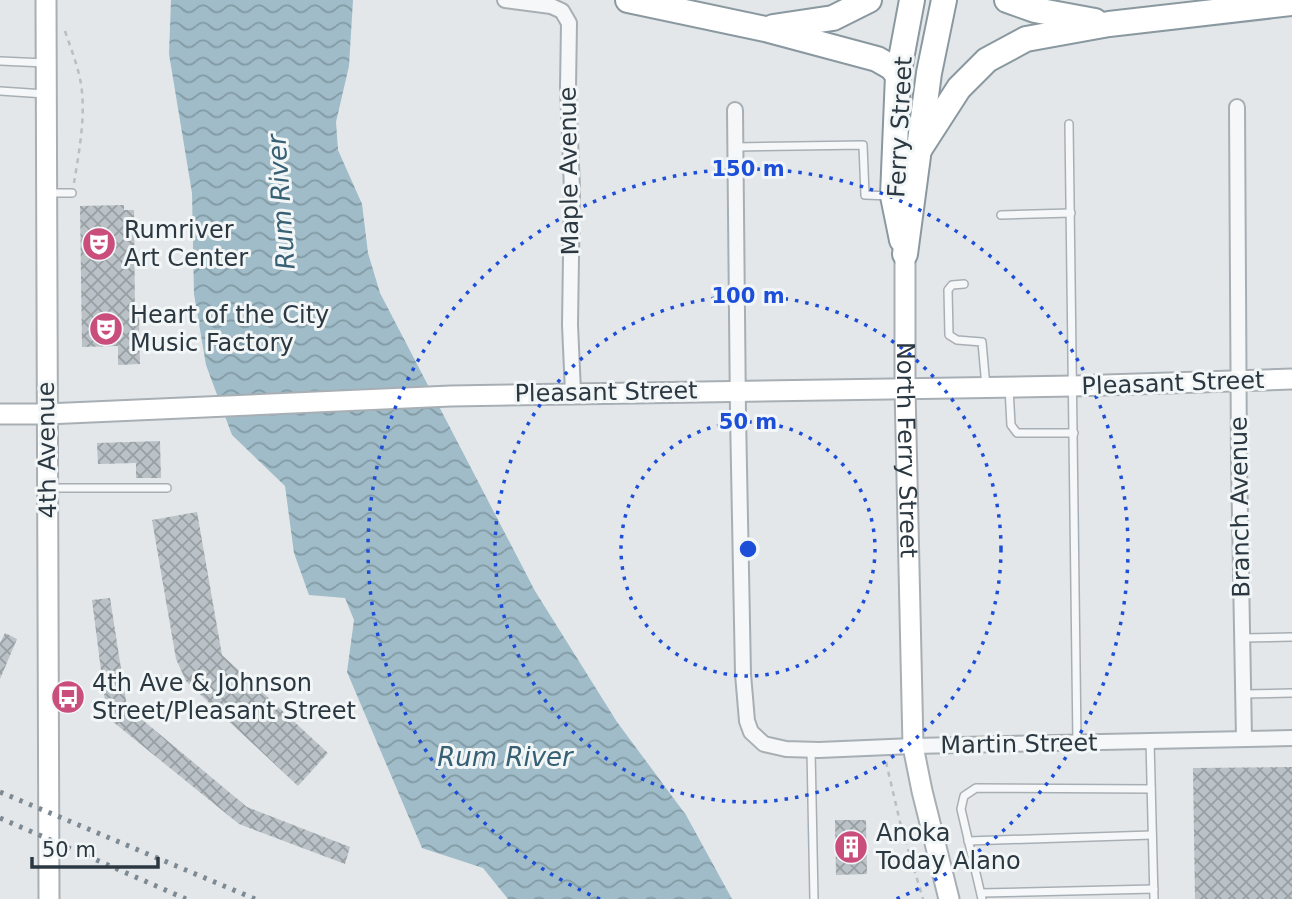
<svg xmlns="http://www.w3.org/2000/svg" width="1292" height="899" viewBox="0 0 1292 899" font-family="'DejaVu Sans',sans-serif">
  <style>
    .water { fill: url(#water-waves) }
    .building { fill: url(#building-cross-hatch) }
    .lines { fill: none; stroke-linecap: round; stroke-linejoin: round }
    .lane-casing { stroke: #a8afb4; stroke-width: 10 }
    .street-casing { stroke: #a8afb4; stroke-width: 18 }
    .secondary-casing { stroke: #a8afb4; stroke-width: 23 }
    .highway-casing { stroke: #8a98a0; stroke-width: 28 }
    .path { stroke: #b8bec1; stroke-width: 2.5; stroke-dasharray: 5 5; stroke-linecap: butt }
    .lane { stroke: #f5f7f8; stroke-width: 7 }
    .street { stroke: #f5f7f8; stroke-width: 14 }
    .secondary { stroke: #fff; stroke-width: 19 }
    .highway { stroke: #fff; stroke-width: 24 }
    .rail { stroke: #7d8a93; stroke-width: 5; stroke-dasharray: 3.5 7; stroke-linecap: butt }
    .ring { fill: none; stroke: #1d4ed8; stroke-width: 3.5; stroke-dasharray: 3.5 7 }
    .labels { text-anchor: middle; stroke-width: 6; stroke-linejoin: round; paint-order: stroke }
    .street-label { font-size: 24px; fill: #2b3841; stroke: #f2f6f7 }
    .poi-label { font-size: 24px; fill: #2b3841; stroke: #f2f6f7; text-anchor: start }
    .water-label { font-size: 26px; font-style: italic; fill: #376074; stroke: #f2f6f7 }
    .centre { fill: #1d4ed8; stroke: #f2f6f7; stroke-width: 3.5 }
    .ring-label { font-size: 21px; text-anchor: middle; font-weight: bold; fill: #1d4ed8; stroke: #f2f6f7; stroke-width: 6; stroke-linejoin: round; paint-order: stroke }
  </style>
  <defs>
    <pattern id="water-waves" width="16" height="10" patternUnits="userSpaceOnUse" patternTransform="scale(1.75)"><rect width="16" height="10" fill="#9fbcc8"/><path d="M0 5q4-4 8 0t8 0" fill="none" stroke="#829aa4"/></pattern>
    <pattern id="building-cross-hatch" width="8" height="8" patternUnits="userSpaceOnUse" patternTransform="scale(1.75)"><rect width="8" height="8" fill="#bac2c7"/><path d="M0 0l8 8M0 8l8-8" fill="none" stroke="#979fa3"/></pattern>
  </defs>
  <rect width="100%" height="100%" fill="#e3e7ea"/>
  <!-- water -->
  <path class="water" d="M171 0H353L349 66 336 122 338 150 362 204 368 253 380 293 535 591 617 722 686 815 732 899H508L483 868 422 848 347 672 354 620 345 598 309 595 294 553 285 486 232 435 206 365 194 294 192 193 169 54Z"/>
  <!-- building -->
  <g class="building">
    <path d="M124 205V210H134L135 317H139L140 364 118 365V346L82 347 80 206Z"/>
    <path d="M160 441 161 478H136V463L98 464 97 443Z"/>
    <path d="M197 512 222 655 328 753 298 786 186 681 176 659 152 520Z"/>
    <path d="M110 598 127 707 247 807 350 847 345 864 239 824 107 717 92 600Z"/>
    <path d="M5 633 17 639 0 679V643Z"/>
    <path d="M1292 767V899H1195L1193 768Z"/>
    <path d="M835 820H866L867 874 836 875Z"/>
  </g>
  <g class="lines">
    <!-- lane casing -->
    <g class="lane-casing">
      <g id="lane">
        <path d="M0 61 45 63"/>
        <path d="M0 91 45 94"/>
        <path d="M1069 124 1077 743"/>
        <path d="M736 147 863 145 865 195 890 196"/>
        <path d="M47 193H72"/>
        <path d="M1001 215 1071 213"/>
        <path d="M964 284 952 285 948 290 949 335 957 340 982 342 986 387"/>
        <path d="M1009 388 1011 425 1017 433H1074"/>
        <path d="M49 488H167"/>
        <path d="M1242 638 1292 637"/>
        <path d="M1244 694 1292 693"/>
        <path d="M1150 741 1154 899"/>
        <path d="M811 750 814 899"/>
        <path d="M968 841 1152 835"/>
        <path d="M981 893 1154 889"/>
        <path d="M982 899 961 809 964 796 976 788 1151 789"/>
      </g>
    </g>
    <!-- street casing -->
    <g class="street-casing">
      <g id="street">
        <path d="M505 0 551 6 562 11 569 23 568 87 572 190 570 325 573 392"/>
        <path d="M1237 107 1239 463 1244 739"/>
        <path d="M735 110 738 415 743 674 747 721 751 732 764 744 786 749 819 750 913 746 1292 738"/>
      </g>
    </g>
    <!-- secondary casing -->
    <g class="secondary-casing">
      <g id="secondary">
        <path d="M46 0 49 899"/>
        <path id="s1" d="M905 254V389L913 746 922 791 949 899"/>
        <path d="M0 414H46L451 396 1073 386 1292 379"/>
      </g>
    </g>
    <!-- highway casing -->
    <g class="highway-casing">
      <g id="highway">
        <path d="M628 0 765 29 877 59 891 67 898 75"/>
        <path d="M1007 0 1035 10 1095 21"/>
        <path d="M773 27 833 18 869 0"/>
        <path d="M919 150 959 88 987 60 1026 39 1109 24 1292 3"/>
        <path d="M902 240 893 196 898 75 912 0"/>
        <path d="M905 254 929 73 944 0"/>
      </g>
    </g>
    <!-- path -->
    <g class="path">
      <path d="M65 31C71 49 78 66 81 84 86 116 79 152 74 183"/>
      <path d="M886 762 900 822 923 899"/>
    </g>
    <!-- lane -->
    <use href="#lane" class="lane"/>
    <!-- street -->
    <use href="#street" class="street"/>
    <!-- secondary -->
    <use href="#secondary" class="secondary"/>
    <!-- highway -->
    <use href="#highway" class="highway"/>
    <!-- rail -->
    <g class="rail">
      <path d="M0 792 255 899"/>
      <path d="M0 818 186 899"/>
    </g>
  </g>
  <!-- distance rings -->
  <g class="ring">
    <circle cx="748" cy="549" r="127"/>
    <circle cx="748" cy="549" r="253"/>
    <path d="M600 899A380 380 0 1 1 896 899"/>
  </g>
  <!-- icons -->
  <defs>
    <g id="theatre-disc" transform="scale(1.75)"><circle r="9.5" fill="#c94e7c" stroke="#f2f6f7"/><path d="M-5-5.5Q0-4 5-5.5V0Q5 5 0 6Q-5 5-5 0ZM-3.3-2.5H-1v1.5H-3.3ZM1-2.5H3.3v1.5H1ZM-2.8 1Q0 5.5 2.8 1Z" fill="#fff"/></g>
    <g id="bus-disc" transform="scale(1.75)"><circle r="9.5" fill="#c94e7c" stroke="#f2f6f7"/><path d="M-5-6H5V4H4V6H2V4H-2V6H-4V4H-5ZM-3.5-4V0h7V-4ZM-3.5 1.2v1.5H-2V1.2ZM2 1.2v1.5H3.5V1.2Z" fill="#fff"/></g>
    <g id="building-disc" transform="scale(1.75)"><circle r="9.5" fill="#c94e7c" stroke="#f2f6f7"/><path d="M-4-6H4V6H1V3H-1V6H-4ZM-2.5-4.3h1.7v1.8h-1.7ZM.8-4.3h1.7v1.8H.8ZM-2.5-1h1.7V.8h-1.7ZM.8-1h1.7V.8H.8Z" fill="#fff"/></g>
  </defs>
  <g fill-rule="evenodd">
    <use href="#theatre-disc" x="99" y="244"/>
    <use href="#theatre-disc" x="106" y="329"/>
    <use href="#bus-disc" x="68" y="697"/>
    <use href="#building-disc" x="851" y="847"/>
  </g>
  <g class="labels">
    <!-- street labels -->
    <g class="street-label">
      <text transform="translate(900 127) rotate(-87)" y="8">Ferry Street</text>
      <text transform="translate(569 171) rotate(-91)" y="8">Maple Avenue</text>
      <text transform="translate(1173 383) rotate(-2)" y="8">Pleasant Street</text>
      <text transform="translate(606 392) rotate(-1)" y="8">Pleasant Street</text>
      <text transform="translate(47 450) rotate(-91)" y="8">4th Avenue</text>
      <text dy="8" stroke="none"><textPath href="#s1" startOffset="196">North Ferry Street</textPath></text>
      <text transform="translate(1240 507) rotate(-91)" y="8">Branch Avenue</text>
      <text transform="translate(1019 744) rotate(-1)" y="8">Martin Street</text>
    </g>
    <!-- poi labels -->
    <g class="poi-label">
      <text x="124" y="238">Rumriver<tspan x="124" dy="28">Art Center</tspan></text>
      <text x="130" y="323">Heart of the City<tspan x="130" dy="28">Music Factory</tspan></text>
      <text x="92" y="691">4th Ave &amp; Johnson<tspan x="92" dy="28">Street/Pleasant Street</tspan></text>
      <text x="876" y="841">Anoka<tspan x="876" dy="28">Today Alano</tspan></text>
    </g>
    <!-- water labels -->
    <g class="water-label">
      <text transform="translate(281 202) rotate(-94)" y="9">Rum River</text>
      <text x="505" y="766">Rum River</text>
    </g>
  </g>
  <circle cx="748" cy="549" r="10" class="centre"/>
  <g class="ring-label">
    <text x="748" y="176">150 m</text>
    <text x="748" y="303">100 m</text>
    <text x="748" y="429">50 m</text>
  </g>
  <!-- scale -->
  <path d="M32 857v10h126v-10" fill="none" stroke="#2b3841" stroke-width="3.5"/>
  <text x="42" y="857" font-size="21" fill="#2b3841" stroke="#f2f6f7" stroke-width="5" paint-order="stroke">50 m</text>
</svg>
